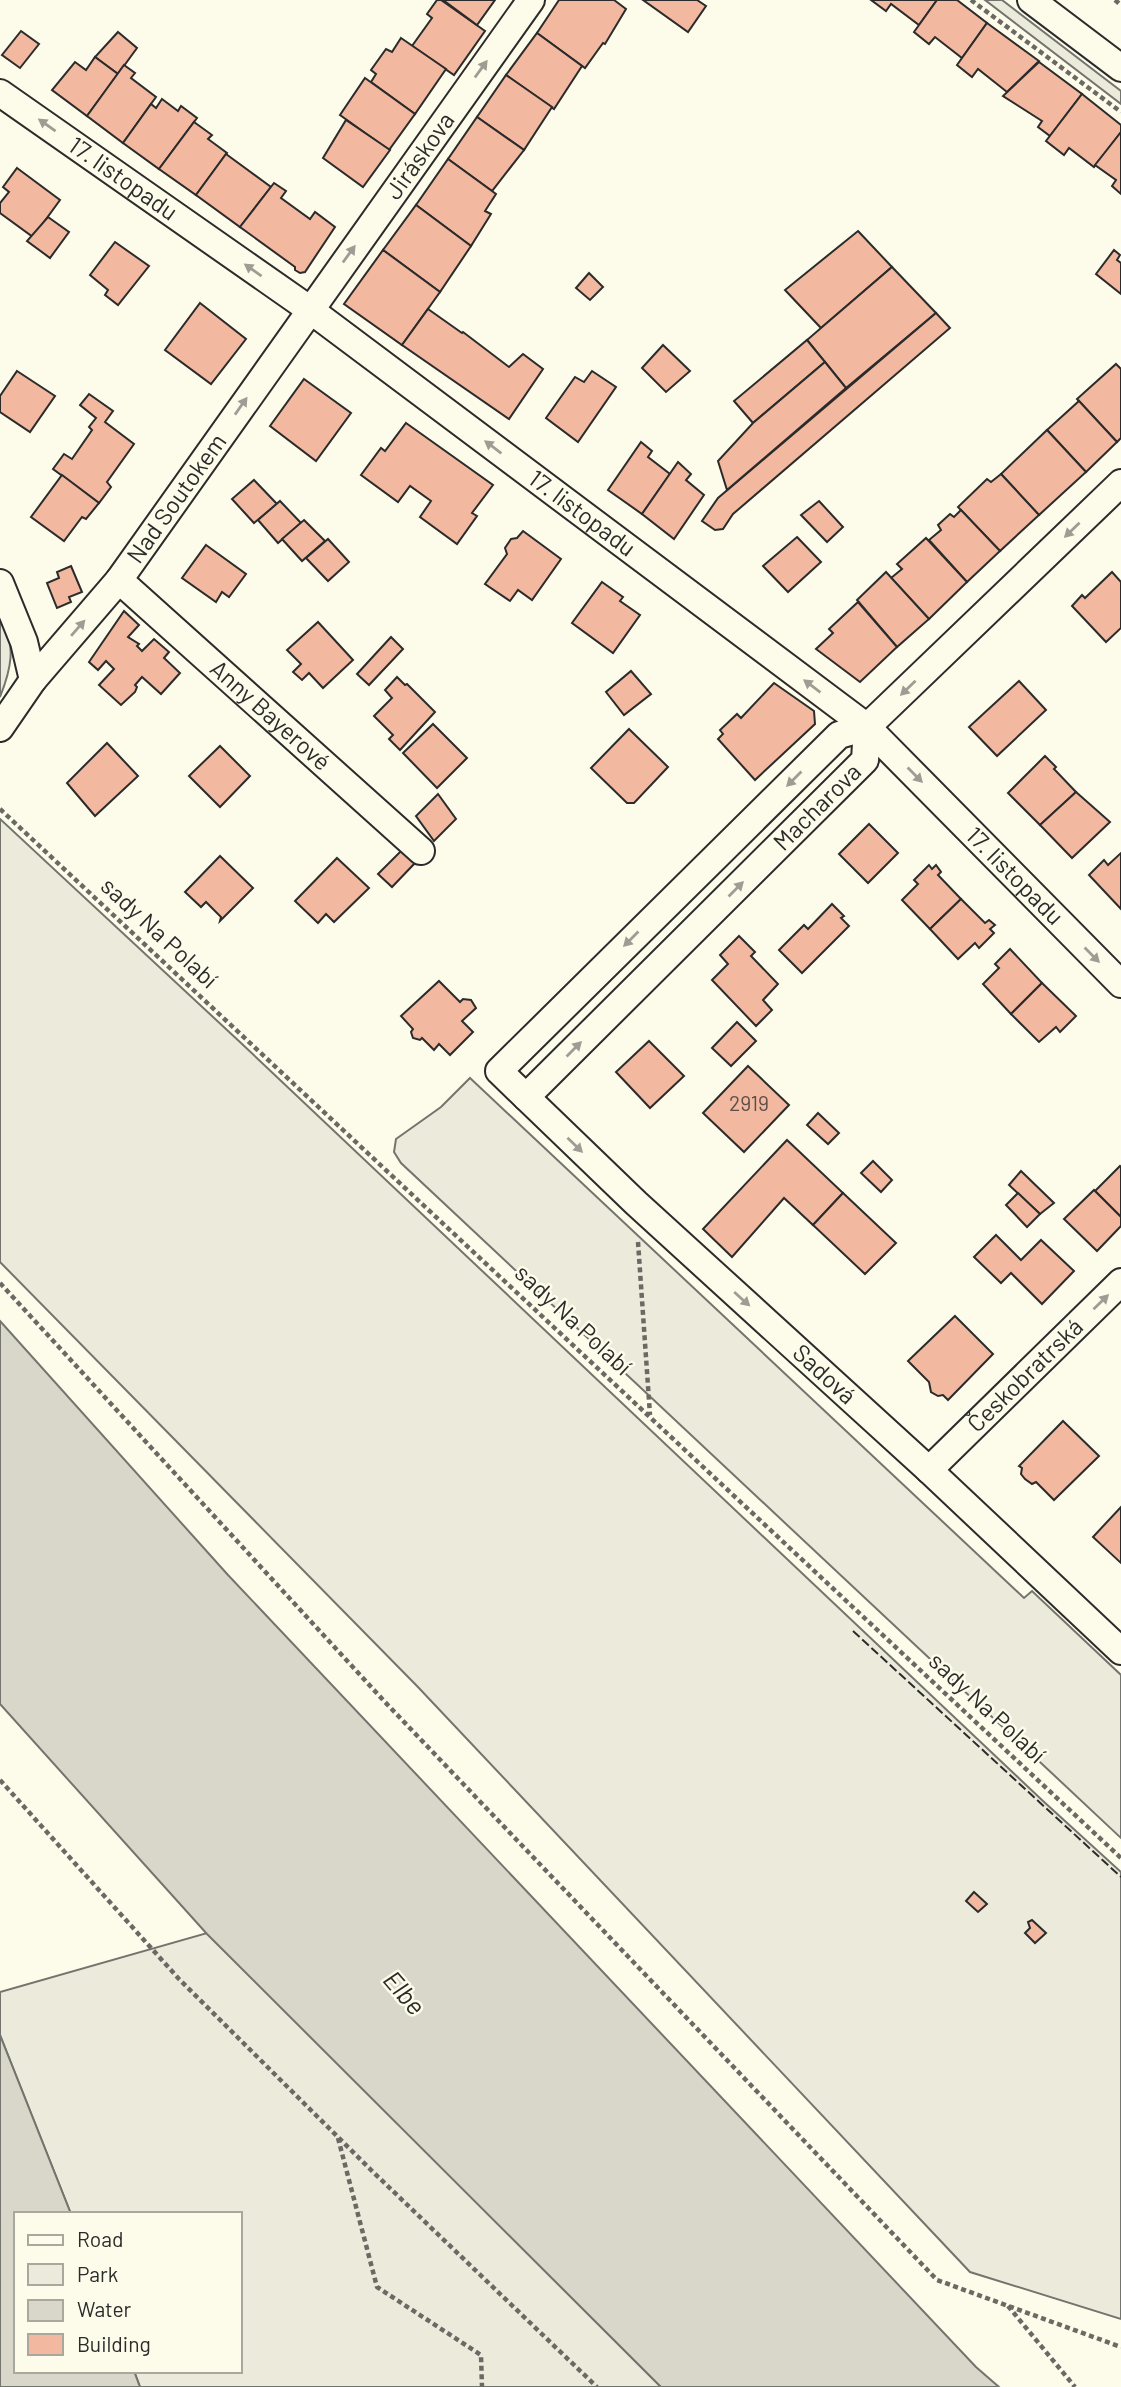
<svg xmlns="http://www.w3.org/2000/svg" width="1121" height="2387" viewBox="0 0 1121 2387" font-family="Barlow,sans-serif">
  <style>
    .green { fill: #ecebdb; stroke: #74746e; stroke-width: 2 }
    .parking { fill: #eceadb; stroke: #74746e; stroke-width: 2 }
    .water { fill: #d8d7c9; stroke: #74746e; stroke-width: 2 }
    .building { fill: #f2b8a0; stroke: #2b2b2b; stroke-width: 2 }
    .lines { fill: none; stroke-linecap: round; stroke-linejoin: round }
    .street-casing { stroke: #2b2b2b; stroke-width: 30 }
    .path { stroke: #6a6964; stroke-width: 4.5; stroke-dasharray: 5 3.5; stroke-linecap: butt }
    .street { stroke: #fdfbea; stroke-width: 26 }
    .fence { stroke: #2b2b2b; stroke-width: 2; stroke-dasharray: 9 3.5; stroke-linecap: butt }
    .oneway { fill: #9e9d94 }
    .labels { text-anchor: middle; stroke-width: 5; stroke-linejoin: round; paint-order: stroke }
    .number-label { font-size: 21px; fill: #5d4e48 }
    .street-label { font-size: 24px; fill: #2b2b2b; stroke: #fdfbea }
    .water-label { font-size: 26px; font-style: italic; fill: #2b2b2b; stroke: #fdfbea }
  </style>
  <rect width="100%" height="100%" fill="#fdfbea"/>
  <!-- green -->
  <g class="green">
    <path d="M0 620C18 643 10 672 0 697Z"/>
    <path d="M0 819 241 1043 1043 1801 1121 1872V2319L970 2272 417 1686 0 1262Z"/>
    <path d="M470 1078 1024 1598 1032 1591 1121 1675V1838L401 1163 394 1152 396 1139 441 1107Z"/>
    <path d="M207 1933 661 2387H140L134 2371H240V2214H71L0 2035V1992Z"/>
  </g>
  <!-- parking -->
  <path class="parking" d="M985 0H1002L1121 91V104Z"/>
  <!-- water -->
  <g class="water">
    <path d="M0 1321 228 1575 976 2367 999 2387H661L207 1934 0 1704Z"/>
    <path d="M0 2035 71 2214H16V2371H134L140 2387H0Z"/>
  </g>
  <!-- building -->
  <g class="building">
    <path d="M437 0H441L485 31 454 75 412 46 432 18 427 14Z"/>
    <path d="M443 0H495L477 25Z"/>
    <path d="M559 0H614L626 9 605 44 603 43 585 68 537 33Z"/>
    <path d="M643 0H697L706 6 688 32Z"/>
    <path d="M871 0H937L919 25 891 4 886 11Z"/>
    <path d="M937 0H957L987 23 962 58 935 37 929 44 914 32Z"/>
    <path d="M987 23 1039 61 1007 92 978 69 972 77 957 65Z"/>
    <path d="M21 31 39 44 20 68 2 55Z"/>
    <path d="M118 32 137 48 118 74 95 57Z"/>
    <path d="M537 33 582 66 554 109 506 75Z"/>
    <path d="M401 38 446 69 415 114 371 82 376 74 371 70 386 49 392 52Z"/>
    <path d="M95 57 118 74 87 116 52 90 75 62 86 70Z"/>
    <path d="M1039 62 1082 94 1050 136 1038 127 1042 121 1003 96Z"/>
    <path d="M124 65 135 73 131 78 156 97 123 143 87 116Z"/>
    <path d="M506 75 552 107 524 150 477 117Z"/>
    <path d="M365 78 415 114 389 150 340 115Z"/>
    <path d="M1082 94 1121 125V132L1094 167 1069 148 1064 155 1046 141Z"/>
    <path d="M162 99 178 111 181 106 197 118 159 169 123 143 151 104 156 108Z"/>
    <path d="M477 117 524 150 492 191 448 159Z"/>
    <path d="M346 120 390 150 363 187 323 158Z"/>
    <path d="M194 122 212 135 208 139 227 153 196 195 159 169Z"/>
    <path d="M1121 132V194L1112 186 1116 180 1095 165Z"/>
    <path d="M226 154 271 187 240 227 196 195Z"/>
    <path d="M448 159 496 194 485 211 491 214 471 246 416 205Z"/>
    <path d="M17 168 60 200 33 237 0 213V203L9 192 3 187Z"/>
    <path d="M274 183 286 191 281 198 310 219 315 212 335 227 305 272 300 273 295 270V267L240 227Z"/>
    <path d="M416 205 471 246 440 292 383 250Z"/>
    <path d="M48 217 69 232 50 258 27 241Z"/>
    <path d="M858 231 892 267 821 328 785 290Z"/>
    <path d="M115 242 149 266 118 305 105 295 108 290 90 275Z"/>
    <path d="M383 250 440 292 402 345 344 304Z"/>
    <path d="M1114 250 1120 255 1117 260 1121 263V294L1096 274Z"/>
    <path d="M892 267 936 313 846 388 807 340Z"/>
    <path d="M589 273 603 287 590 300 576 288Z"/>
    <path d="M200 303 246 339 211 384 165 350Z"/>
    <path d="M428 309 462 333 463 332 509 367 523 354 543 369 509 419 402 345Z"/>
    <path d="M936 313 950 328 733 514 723 529 715 530 702 521 718 498Z"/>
    <path d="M807 340 825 362 753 423 734 401Z"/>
    <path d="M663 345 690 371 666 392 642 368Z"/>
    <path d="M825 362 846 388 727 490 718 461 753 423Z"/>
    <path d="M1116 364 1121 369V438L1117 442 1077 399Z"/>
    <path d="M17 371 55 396 30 432 0 412V396Z"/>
    <path d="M592 371 616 387 578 442 546 418 575 377 584 382Z"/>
    <path d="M304 379 351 413 316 461 270 426Z"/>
    <path d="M89 394 113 411 105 422 134 444 107 482 111 487 99 503 53 469 64 454 72 459 92 430 89 427 96 418 80 405Z"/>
    <path d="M1079 401 1117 442 1086 472 1047 430Z"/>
    <path d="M406 423 493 485 472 513 477 516 457 544 420 517 431 501 410 486 398 502 361 475 381 448 385 451Z"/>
    <path d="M1047 430 1086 472 1039 515 1001 474Z"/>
    <path d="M641 442 652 451 648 457 670 474 642 514 608 490Z"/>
    <path d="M678 462 691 474 686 480 704 495 674 539 642 514Z"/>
    <path d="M1001 474 1039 515 1000 551 958 507 987 479 991 482Z"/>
    <path d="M62 475 99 503 86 519 82 517 64 541 31 517Z"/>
    <path d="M254 480 277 504 254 523 232 499Z"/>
    <path d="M280 501 301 523 278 543 258 520Z"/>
    <path d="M819 501 843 527 827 542 801 515Z"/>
    <path d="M961 510 1000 551 967 582 929 540 941 530 938 525 950 514 954 517Z"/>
    <path d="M304 520 325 541 302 561 282 539Z"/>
    <path d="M523 531 561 559 532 600 518 590 510 601 485 584 507 554 505 548 511 539 517 538Z"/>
    <path d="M797 537 821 562 788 592 763 566Z"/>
    <path d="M926 538 967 582 929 619 891 578 902 569 897 564Z"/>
    <path d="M328 539 349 562 328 581 306 558Z"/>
    <path d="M206 545 246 574 229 597 222 592 216 602 182 578Z"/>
    <path d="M71 566 82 592 69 597 71 602 57 608 47 583 59 578 57 572Z"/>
    <path d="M886 572 929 619 897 647 857 600Z"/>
    <path d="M1112 572 1121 582V628L1106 642 1072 606 1082 595 1085 598Z"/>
    <path d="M602 582 623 597 620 601 640 615 613 653 572 623Z"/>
    <path d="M858 602 897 647 860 682 816 649 833 633 829 629Z"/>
    <path d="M124 611 139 625 128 637 139 644 137 646 142 651 154 639 169 652 164 658 180 673 161 694 142 677 135 685 137 687 135 692 121 705 99 685 114 669 106 661 98 670 89 662Z"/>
    <path d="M318 622 353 660 323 688 309 673 302 680 293 672 301 664 287 650Z"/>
    <path d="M391 637 403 649 369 685 357 674Z"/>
    <path d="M631 671 651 694 624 715 606 692Z"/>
    <path d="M397 677 405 685 407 684 435 712 400 750 389 739 393 735 374 716 392 698 385 690Z"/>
    <path d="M1019 681 1046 710 997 756 969 727Z"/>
    <path d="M774 683 814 711 815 724 755 780 718 739 723 734 720 730 737 714 741 718Z"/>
    <path d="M433 724 467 758 437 788 403 753Z"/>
    <path d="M629 729 668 767 634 803H627L591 768Z"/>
    <path d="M107 743 138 776 95 816 67 783Z"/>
    <path d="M220 746 250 776 220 807 189 776Z"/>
    <path d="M1045 756 1056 767 1054 769 1076 792 1040 825 1008 793Z"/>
    <path d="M1076 792 1110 822 1072 858 1040 825Z"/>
    <path d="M438 794 456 819 434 841 416 816Z"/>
    <path d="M869 824 898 853 868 883 839 854Z"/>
    <path d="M401 851 415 863 392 887 378 874Z"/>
    <path d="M1121 853V909L1089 875 1104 860 1108 865Z"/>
    <path d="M220 856 253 888 220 921 221 917 206 902 201 907 185 892Z"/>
    <path d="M337 858 369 888 334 922 326 914 318 923 295 901Z"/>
    <path d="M929 865 932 869 936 865 941 872 938 875 961 899 930 929 902 900 918 884 914 880Z"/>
    <path d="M961 899 985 923 989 920 995 925 990 929 994 933 979 948 975 943 958 959 930 929Z"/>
    <path d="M832 904 844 916 841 918 849 926 802 973 779 950 804 925 808 929Z"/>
    <path d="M739 936 755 952 751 956 778 984 763 1000 772 1010 756 1026 712 980 728 964 720 955Z"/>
    <path d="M1010 949 1042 983 1011 1014 983 984 999 968 995 964Z"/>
    <path d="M439 981 460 1002 463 999 471 1000 476 1008 462 1021 473 1032 450 1055 439 1044 434 1050 422 1038 420 1040 413 1038 411 1032 413 1029 401 1016Z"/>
    <path d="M1042 983 1076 1016 1060 1032 1056 1027 1039 1042 1011 1014Z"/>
    <path d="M737 1022 756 1041 731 1066 712 1048Z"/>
    <path d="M649 1041 684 1076 650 1108 616 1072Z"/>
    <path d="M748 1066 789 1105 744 1152 703 1113Z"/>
    <path d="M818 1113 839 1133 828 1144 807 1125Z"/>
    <path d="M787 1140 843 1193 813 1225 784 1198 732 1257 703 1229Z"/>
    <path d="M873 1161 892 1180 881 1192 861 1173Z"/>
    <path d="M1120 1166 1121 1167V1217L1095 1191Z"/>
    <path d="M1021 1171 1054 1203 1040 1214 1009 1185Z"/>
    <path d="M1094 1190 1121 1217V1226L1097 1251 1064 1219Z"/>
    <path d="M843 1193 896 1243 865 1274 813 1225Z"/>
    <path d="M1018 1193 1040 1214 1027 1227 1006 1205Z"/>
    <path d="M996 1235 1021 1260 1041 1240 1074 1271 1042 1304 1011 1273 1001 1283 974 1257Z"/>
    <path d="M955 1316 993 1354 948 1400 943 1395 938 1396 931 1392 929 1382 908 1361Z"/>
    <path d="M1063 1421 1099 1456 1054 1500 1036 1482 1032 1484 1025 1479 1021 1474 1022 1468 1019 1466Z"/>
    <path d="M1121 1507V1563L1093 1537Z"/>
    <path d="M974 1892 987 1904 978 1912 966 1901Z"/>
    <path d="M1032 1920 1046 1933 1035 1943 1025 1933 1030 1928 1028 1922Z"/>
  </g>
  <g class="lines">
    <!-- street casing -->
    <g class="street-casing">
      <g id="street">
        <path d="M1031 0 1121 68"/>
        <path id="s1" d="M0 93 309 309 867 727 1121 984"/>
        <path id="s2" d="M119 580 421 851"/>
        <path d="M0 583 24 642 33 680"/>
        <path id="s3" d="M867 727 839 735 499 1071 636 1203 929 1470 1121 1651"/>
        <path id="s4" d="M0 728 33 680 119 580 531 0"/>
        <path id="s5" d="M526 1097 865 760 867 727 1121 483"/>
        <path id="s6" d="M929 1470 1121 1282"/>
      </g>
    </g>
    <!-- path -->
    <g class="path">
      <path d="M971 0 1121 112"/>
      <path d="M1115 0 1121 5"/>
      <path d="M0 809 1121 1858"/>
      <path d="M638 1242 650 1415"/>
      <path d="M0 1283 384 1701 937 2280 1121 2347"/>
      <path d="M0 1780 179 1979 371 2170 597 2387"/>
      <path d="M338 2138 377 2287 481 2355 482 2387"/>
      <path d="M1008 2306 1075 2387"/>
    </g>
    <!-- street -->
    <use href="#street" class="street"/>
    <!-- fence -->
    <path class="fence" d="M853 1631 1121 1877"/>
  </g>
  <!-- one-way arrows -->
  <defs><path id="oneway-solid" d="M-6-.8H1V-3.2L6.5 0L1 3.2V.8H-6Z" transform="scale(1.75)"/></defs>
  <g class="oneway">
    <use href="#oneway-solid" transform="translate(481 69) rotate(-54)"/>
    <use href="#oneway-solid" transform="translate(47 125) rotate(-145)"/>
    <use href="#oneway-solid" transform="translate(349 254) rotate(-54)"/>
    <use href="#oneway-solid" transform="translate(253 270) rotate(-145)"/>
    <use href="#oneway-solid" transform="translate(241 406) rotate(-55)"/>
    <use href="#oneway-solid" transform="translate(493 447) rotate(-143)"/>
    <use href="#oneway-solid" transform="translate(1072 530) rotate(136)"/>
    <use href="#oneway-solid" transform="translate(78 628) rotate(-49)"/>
    <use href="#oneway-solid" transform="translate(812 686) rotate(-143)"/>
    <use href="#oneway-solid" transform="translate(908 688) rotate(136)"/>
    <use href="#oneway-solid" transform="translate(915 775) rotate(45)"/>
    <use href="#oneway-solid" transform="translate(794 779) rotate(135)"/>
    <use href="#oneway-solid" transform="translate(736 889) rotate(-45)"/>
    <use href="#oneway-solid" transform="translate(631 939) rotate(135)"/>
    <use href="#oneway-solid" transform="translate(1092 955) rotate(45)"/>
    <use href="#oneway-solid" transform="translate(574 1049) rotate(-45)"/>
    <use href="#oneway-solid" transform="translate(575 1145) rotate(44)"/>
    <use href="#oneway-solid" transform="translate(742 1299) rotate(42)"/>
    <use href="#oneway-solid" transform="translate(1101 1302) rotate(-44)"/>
  </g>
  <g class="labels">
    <!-- number labels -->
    <g class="number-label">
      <text x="749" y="1111">2919</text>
    </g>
    <!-- street labels -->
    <g class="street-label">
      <text dy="8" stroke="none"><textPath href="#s4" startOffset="710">Jiráskova</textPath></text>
      <text dy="8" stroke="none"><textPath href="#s1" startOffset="150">17. listopadu</textPath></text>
      <text dy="8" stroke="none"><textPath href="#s4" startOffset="290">Nad Soutokem</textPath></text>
      <text dy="8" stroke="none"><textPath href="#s1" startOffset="718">17. listopadu</textPath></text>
      <text dy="8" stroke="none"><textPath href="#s2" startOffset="203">Anny Bayerové</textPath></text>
      <text dy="8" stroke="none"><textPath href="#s5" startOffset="411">Macharova</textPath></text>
      <text dy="8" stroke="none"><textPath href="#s1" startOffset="1284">17. listopadu</textPath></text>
      <text transform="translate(159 933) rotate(43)" y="8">sady Na Polabí</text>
      <text transform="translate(573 1320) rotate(43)" y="8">sady Na Polabí</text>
      <text dy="8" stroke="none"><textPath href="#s3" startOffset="952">Sadová</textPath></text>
      <text dy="8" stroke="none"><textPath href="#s6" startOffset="135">Českobratrská</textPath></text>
      <text transform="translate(987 1708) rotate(43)" y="8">sady Na Polabí</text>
    </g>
    <!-- water labels -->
    <g class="water-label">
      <text transform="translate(404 1993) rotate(49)" y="9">Elbe</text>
    </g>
  </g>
  <!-- legend -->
  <rect x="14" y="2212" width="228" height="161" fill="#fdfbea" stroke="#a9a89e" stroke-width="2"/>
  <rect x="28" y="2235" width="35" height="10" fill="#fdfbea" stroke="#a9a89e" stroke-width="2"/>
  <text x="77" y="2247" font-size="21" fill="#2b2b2b">Road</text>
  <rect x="28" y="2264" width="35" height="21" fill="#ecebdb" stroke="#a9a89e" stroke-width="2"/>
  <text x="77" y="2282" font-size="21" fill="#2b2b2b">Park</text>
  <rect x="28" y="2300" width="35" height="21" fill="#d8d7c9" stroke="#a9a89e" stroke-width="2"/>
  <text x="77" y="2317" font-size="21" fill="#2b2b2b">Water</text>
  <rect x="28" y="2334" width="35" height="21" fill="#f2b8a0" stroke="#a9a89e" stroke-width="2"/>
  <text x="77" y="2352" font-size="21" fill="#2b2b2b">Building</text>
</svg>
